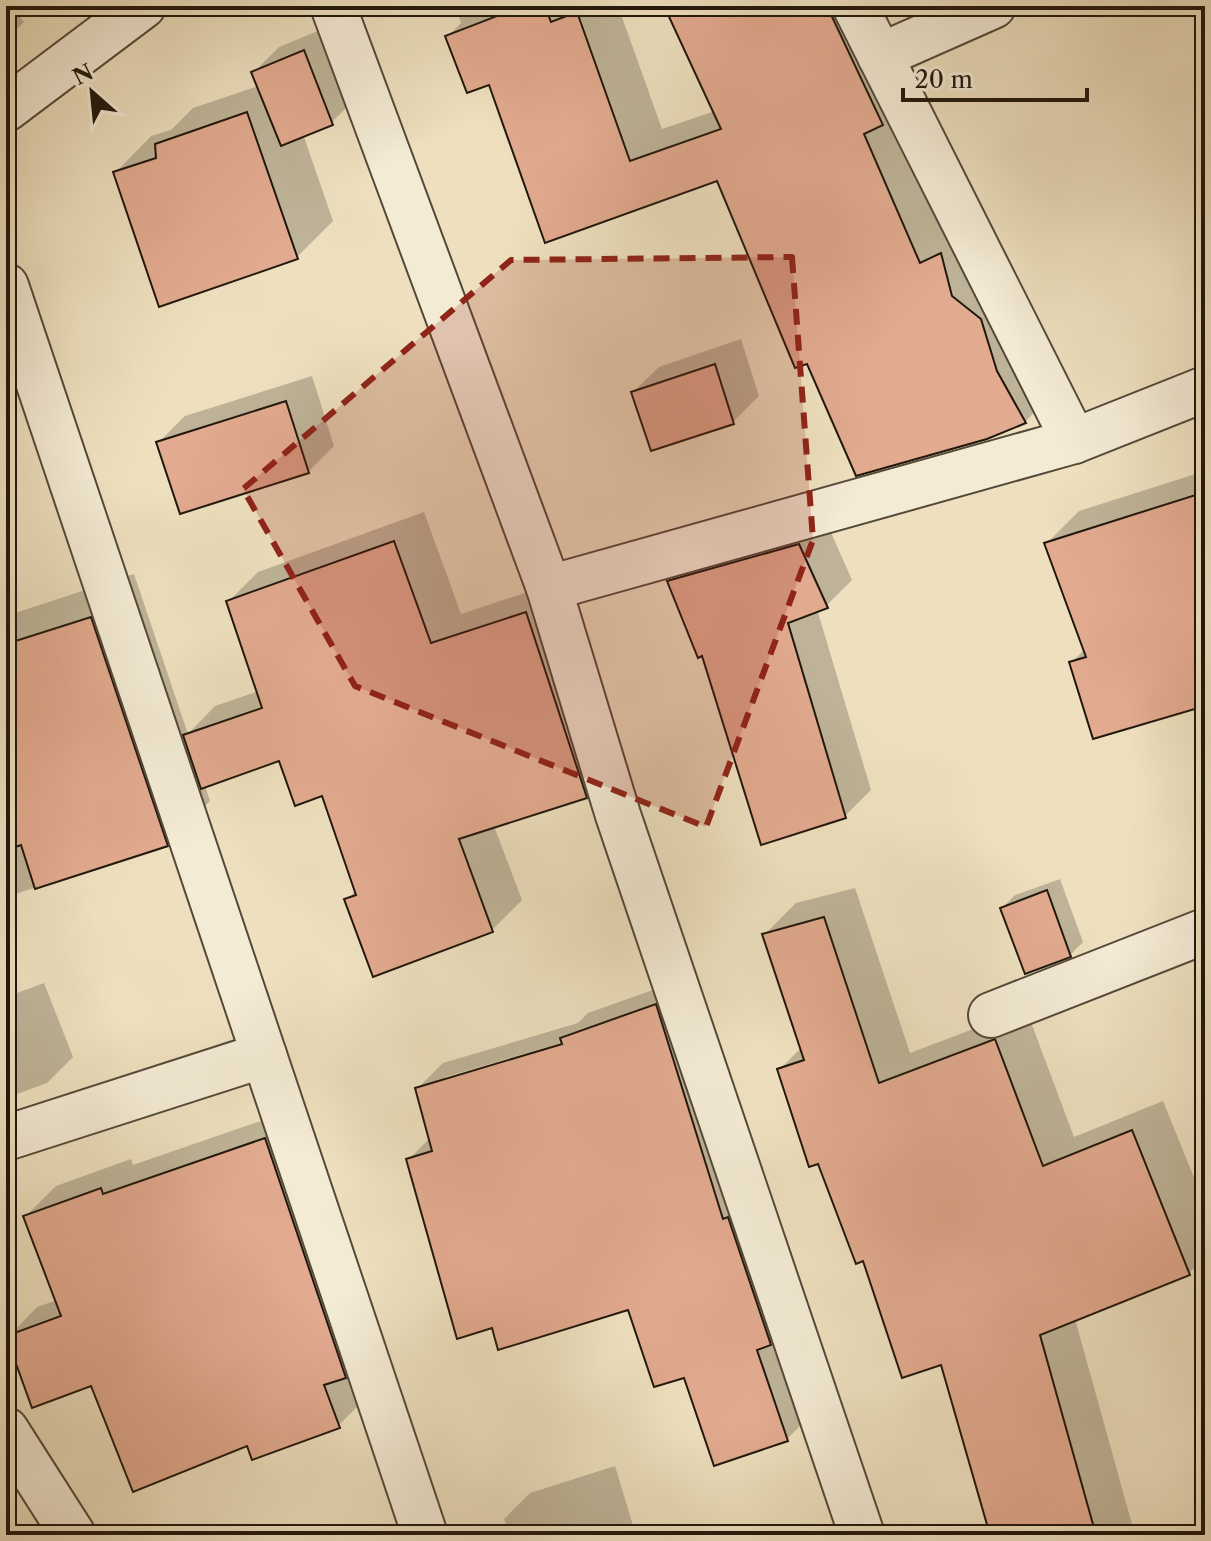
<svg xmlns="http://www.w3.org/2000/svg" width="1211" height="1541" viewBox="0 0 1211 1541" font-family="'Libre Caslon Text',serif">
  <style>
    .shadow { fill: #0003; fill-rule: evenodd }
    .building { fill: #e2aa8f; stroke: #20170c; stroke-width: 2 }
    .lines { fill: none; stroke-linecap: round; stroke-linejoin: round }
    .street-casing { stroke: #544939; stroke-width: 48 }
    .street { stroke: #f4ebd5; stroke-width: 44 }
    .marked { fill: #8f2418; fill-opacity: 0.2; stroke: #8f2418; stroke-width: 6; stroke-dasharray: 16 10; stroke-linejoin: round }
  </style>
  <rect width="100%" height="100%" fill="#eee0bf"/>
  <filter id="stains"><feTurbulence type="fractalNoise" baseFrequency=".0025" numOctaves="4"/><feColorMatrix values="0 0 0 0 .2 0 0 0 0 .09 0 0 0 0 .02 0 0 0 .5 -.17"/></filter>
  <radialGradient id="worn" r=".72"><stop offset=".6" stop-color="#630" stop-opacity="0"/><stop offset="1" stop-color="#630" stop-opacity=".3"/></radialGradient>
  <!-- shadow -->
  <g class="shadow">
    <path d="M6 6H12L24 22 6 40Z"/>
    <path d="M455 6H618L662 129 715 111 666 6H874L1057 389 1025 422 808 362 718 179 546 240 490 83 448 36 461 23Z"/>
    <path d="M330 26 357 97 331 123 303 134 333 221 297 257 115 173 151 136 171 130 193 108 258 86 253 73 279 47Z"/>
    <path d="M6 50 15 61 6 70Z"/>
    <path d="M741 339 759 396 733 422 633 392 659 367Z"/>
    <path d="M312 376 334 446 308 472 159 442 185 416Z"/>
    <path d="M1205 471V704L1071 663 1085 649 1046 544 1079 511Z"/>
    <path d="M424 512 461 614 555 583 615 766 586 796 494 826 522 900 492 930 374 974 347 900 356 890 324 794 281 759 205 786 210 801 167 845 6 897V616L134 574 188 734 215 706 259 691 228 602 258 572Z"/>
    <path d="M825 519 852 580 826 606 817 609 871 790 845 816 704 653 670 581 696 556Z"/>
    <path d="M1060 879 1083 942 1070 955 1002 908 1015 895Z"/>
    <path d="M855 888 910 1053 1026 1009 1074 1137 1163 1101 1205 1205V1257L1189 1273 1075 1319 1135 1535H992L942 1362 864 1259 779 1070 802 1047 765 934 796 903Z"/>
    <path d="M681 980 812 1414 786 1440 685 1375 629 1307 493 1326 409 1159 431 1137 417 1089 443 1063 578 1023 588 1013ZM571 1040 572 1043 445 1081V1077Z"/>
    <path d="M44 983 73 1057 47 1083 6 1098V997Z"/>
    <path d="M295 1109 368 1396 338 1426 248 1443 92 1384 8 1337 37 1307 57 1300 26 1216 56 1186 131 1159 133 1165Z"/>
    <path d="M615 1466 636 1535H510L504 1519 530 1493Z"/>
  </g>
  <!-- building -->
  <g class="building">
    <path d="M523 6H545L551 22 577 12 630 161 721 129 664 6H827L883 125 864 134 920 263 941 253 952 296 981 319 997 371 1026 423 987 439 856 476 807 364 795 368 717 181 545 243 489 85 467 93 445 36Z"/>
    <path d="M304 50 333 125 281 146 251 72Z"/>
    <path d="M247 112 298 259 159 307 113 172 156 158 155 144Z"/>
    <path d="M715 364 734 424 651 451 631 392Z"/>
    <path d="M286 401 309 473 180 514 156 442Z"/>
    <path d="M1205 492V706L1093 739 1069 662 1086 657 1044 543Z"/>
    <path d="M394 541 431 643 526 612 587 798 459 839 493 932 373 977 344 899 356 895 322 796 295 806 279 761 201 789 183 735 262 708 226 601Z"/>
    <path d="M799 544 828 608 788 623 846 818 761 845 702 656 698 658 667 581Z"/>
    <path d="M91 617 168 846 35 889 21 845 6 850V644Z"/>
    <path d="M1047 890 1071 957 1025 974 1000 908Z"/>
    <path d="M824 917 879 1083 995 1039 1043 1166 1132 1130 1190 1275 1040 1335 1096 1535H990L941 1365 902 1378 863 1261 856 1264 818 1164 809 1167 777 1069 804 1060 762 934Z"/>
    <path d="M656 1004 723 1219 728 1217 771 1345 757 1350 788 1441 714 1466 684 1378 654 1387 628 1310 498 1350 492 1328 457 1339 406 1159 432 1151 415 1088 562 1044 560 1038Z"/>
    <path d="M265 1138 346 1378 324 1385 340 1428 252 1460 247 1446 133 1492 91 1386 32 1408 6 1336 61 1316 23 1216 101 1188 103 1194Z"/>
  </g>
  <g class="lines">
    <!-- street casing -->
    <g class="street-casing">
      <g id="street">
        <path d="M333 6 549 588 618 815 862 1535"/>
        <path d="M855 6 1074 441"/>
        <path d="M880 56 993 6"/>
        <path d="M6 109 143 6"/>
        <path d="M6 286 425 1535"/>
        <path d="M549 588 1074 441 1205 389"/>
        <path d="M991 1015 1205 931"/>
        <path d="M6 1138 264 1055"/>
        <path d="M6 1430 73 1535"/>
      </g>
    </g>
    <!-- street -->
    <use href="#street" class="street"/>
  </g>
  <!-- marked area -->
  <path class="marked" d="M792 257 813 540 706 827 355 686 243 489 511 260Z"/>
  <!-- margin -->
  <rect width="1211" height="1541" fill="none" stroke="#eee0bf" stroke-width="32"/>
  <rect x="8" y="8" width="1195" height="1525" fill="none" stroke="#20170c" stroke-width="4"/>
  <rect x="16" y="16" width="1179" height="1509" fill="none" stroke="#20170c" stroke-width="2"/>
  <!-- north arrow -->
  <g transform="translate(92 92) rotate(333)" stroke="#f4ebd5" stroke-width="6" paint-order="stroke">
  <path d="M0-6L14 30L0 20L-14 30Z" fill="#20170c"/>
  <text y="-12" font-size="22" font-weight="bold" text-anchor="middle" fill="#20170c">N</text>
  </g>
  <!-- scale -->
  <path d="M903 88v12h184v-12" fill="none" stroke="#20170c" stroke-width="4"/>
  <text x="915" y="88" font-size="24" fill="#20170c" stroke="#f4ebd5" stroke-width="6" paint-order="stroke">20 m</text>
  <rect width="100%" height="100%" filter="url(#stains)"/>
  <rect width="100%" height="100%" fill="url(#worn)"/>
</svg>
